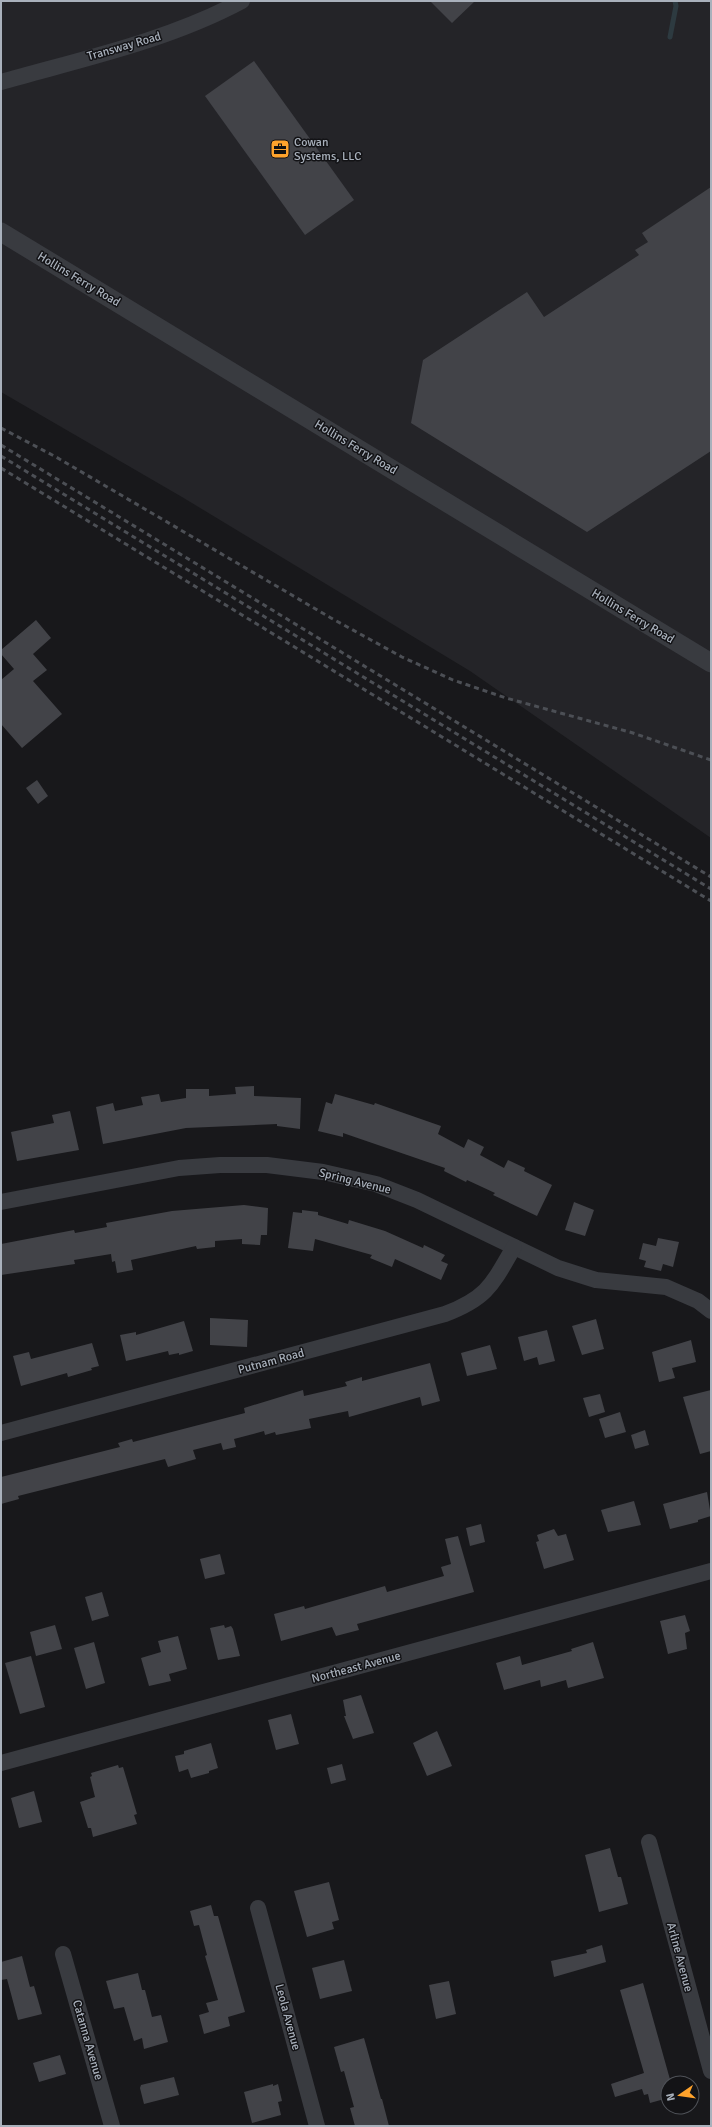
<svg xmlns="http://www.w3.org/2000/svg" width="712" height="2127" viewBox="0 0 712 2127" font-family="Signika,sans-serif">
  <style>
    .built { fill: #242428 }
    .lines { fill: none; stroke-linecap: round; stroke-linejoin: round }
    .stream { stroke: #2d3a40; stroke-width: 5 }
    .building { fill: #424348 }
    .minor { stroke: #393b40; stroke-width: 16 }
    .tertiary { stroke: #393b40; stroke-width: 19 }
    .rail { stroke: #4c4f55; stroke-width: 3; stroke-dasharray: 5 4; stroke-linecap: butt }
    .labels { text-anchor: middle; stroke-width: 3; stroke-linejoin: round; paint-order: stroke }
    .street-label { font-size: 12px; fill: #a9b1bc; stroke: #131316 }
    .poi-label { font-size: 12px; fill: #a9b1bc; stroke: #131316; text-anchor: start }
  </style>
  <rect width="100%" height="100%" fill="#18181b"/>
  <!-- built -->
  <path class="built" d="M1 1H711V838L470 671 182 497 1 392Z"/>
  <g class="lines">
    <!-- stream -->
    <path class="stream" d="M670 37 676 6 675 1"/>
  </g>
  <!-- building -->
  <g class="building">
    <path d="M430 1H475L452 23Z"/>
    <path d="M254 61 354 200 305 235 205 96Z"/>
    <path d="M711 187V451L587 532 411 423 423 360 527 292 544 317 639 255 635 250 648 242 642 233Z"/>
    <path d="M36 620 51 638 33 654 47 670 33 681 62 714 22 748 1 724V680L14 669 1 654V650Z"/>
    <path d="M37 780 48 796 38 804 26 788Z"/>
    <path d="M254 1086V1096L301 1098 300 1129 277 1126V1124L186 1128 103 1144 96 1107 113 1103 115 1111 143 1105 141 1097 159 1094 161 1102 186 1098V1089H209V1096L236 1094 235 1087Z"/>
    <path d="M335 1094 374 1105 375 1103 441 1126 438 1134 464 1148 468 1139 484 1147 480 1155 504 1168 508 1160 525 1168 524 1171 552 1185 537 1216 493 1195 495 1193 467 1180 466 1182 444 1171 445 1168 343 1133V1137L318 1131 326 1102 332 1104Z"/>
    <path d="M70 1111 79 1150 17 1161 11 1132 54 1123 52 1115Z"/>
    <path d="M574 1202 594 1210 585 1236 565 1230Z"/>
    <path d="M244 1205 268 1208 267 1235H261L260 1245 242 1244V1239L215 1241V1247L197 1249 196 1246 131 1260 133 1270 117 1273 115 1261 112 1262 111 1254 74 1260 75 1264 1 1275V1244L74 1230 75 1233 107 1227 106 1223 172 1211Z"/>
    <path d="M302 1210 318 1212V1215L348 1224 349 1220 385 1231 423 1248 424 1245 445 1255 441 1261 448 1264 441 1280 395 1259 392 1267 370 1258 372 1255 315 1239 313 1251 288 1248 293 1212 302 1213Z"/>
    <path d="M658 1238 679 1242 673 1267 663 1264 661 1271 644 1267 646 1261 639 1259 643 1243 656 1246Z"/>
    <path d="M210 1318 248 1320 247 1347 210 1345Z"/>
    <path d="M596 1319 604 1349 582 1355 572 1326Z"/>
    <path d="M184 1321 193 1351 179 1355V1353L169 1355 168 1351 126 1361 120 1335 136 1332V1335Z"/>
    <path d="M547 1330 555 1361 539 1365 537 1357 524 1361 518 1337Z"/>
    <path d="M691 1340 696 1362 672 1368 675 1378 659 1382 652 1352Z"/>
    <path d="M92 1343 99 1366 91 1368 92 1370 68 1377 67 1373 21 1386 13 1356 29 1352 31 1359Z"/>
    <path d="M490 1345 497 1369 467 1376 461 1353Z"/>
    <path d="M430 1363 440 1401 422 1406 420 1397 349 1417 348 1411 309 1419 311 1428 276 1435 275 1432 265 1435 264 1431 234 1439 236 1447 223 1450 221 1443 193 1450 196 1459 168 1467 165 1459 18 1496 19 1499 1 1504V1477L120 1447 118 1443 132 1439 133 1442 245 1413 244 1408 303 1390 304 1396 347 1386 345 1382 362 1377V1381Z"/>
    <path d="M711 1390V1451L700 1454 683 1397Z"/>
    <path d="M600 1394 605 1412 589 1417 583 1398Z"/>
    <path d="M620 1412 626 1432 605 1438 599 1419Z"/>
    <path d="M645 1430 649 1445 635 1449 631 1435Z"/>
    <path d="M707 1492 711 1516 698 1520V1522L670 1529 663 1504Z"/>
    <path d="M634 1501 641 1525 608 1532 601 1510Z"/>
    <path d="M481 1524 485 1542 470 1546 466 1528Z"/>
    <path d="M554 1529 558 1536 566 1534 574 1560 544 1569 536 1542 539 1541 537 1535Z"/>
    <path d="M458 1536 474 1592 357 1624 359 1630 336 1636 332 1627 281 1641 274 1614 304 1606 305 1609 385 1586 387 1592 444 1576 441 1567 451 1564 445 1539Z"/>
    <path d="M220 1554 225 1574 205 1579 200 1559Z"/>
    <path d="M102 1592 109 1616 92 1621 85 1597Z"/>
    <path d="M685 1615 690 1631 685 1633 687 1649 668 1654 660 1621Z"/>
    <path d="M55 1625 62 1649 36 1656 30 1632Z"/>
    <path d="M224 1625 225 1628 231 1626 233 1629 240 1656 218 1660 210 1628Z"/>
    <path d="M178 1636 187 1669 169 1674 171 1681 149 1686 141 1658 161 1652 158 1641Z"/>
    <path d="M94 1642 105 1683 86 1689 74 1648Z"/>
    <path d="M593 1642 604 1678 568 1688 566 1680 541 1687 540 1680 504 1690 496 1663 520 1656 522 1665 572 1651 571 1649Z"/>
    <path d="M31 1656 45 1707 20 1714 5 1663Z"/>
    <path d="M361 1695 374 1733 353 1739 344 1716H346L343 1700Z"/>
    <path d="M291 1714 299 1744 276 1750 268 1720Z"/>
    <path d="M437 1731 452 1766 427 1776 413 1743Z"/>
    <path d="M211 1743 218 1768 209 1771V1773L191 1778 188 1769 179 1772 175 1756 184 1754V1751Z"/>
    <path d="M342 1764 346 1780 331 1784 327 1768Z"/>
    <path d="M118 1765 119 1768 123 1767 137 1814 134 1815 137 1824 93 1837 91 1828H88L80 1802 95 1797 90 1777 92 1776 91 1773Z"/>
    <path d="M34 1791 42 1822 19 1828 11 1798Z"/>
    <path d="M610 1848 618 1877H621L628 1904 599 1912 585 1855Z"/>
    <path d="M329 1882 339 1920 332 1922 334 1929 307 1937 294 1891Z"/>
    <path d="M211 1905 214 1916H218L245 2012 228 2017 230 2026 204 2034 199 2015 209 2012 206 2003 218 2000 205 1956 207 1955 199 1925 194 1926 190 1911Z"/>
    <path d="M602 1945 606 1962 554 1977 551 1961 587 1953 586 1950Z"/>
    <path d="M22 1956 30 1987 34 1986 42 2014 18 2020 7 1979 1 1980V1962Z"/>
    <path d="M344 1960 352 1991 320 1999 312 1968Z"/>
    <path d="M138 1973 142 1990H145L152 2017 161 2015 168 2042 144 2049 142 2038 134 2041 124 2007 114 2009 106 1981Z"/>
    <path d="M449 1981 456 2014 436 2019 429 1985Z"/>
    <path d="M643 1983 671 2083H668V2098L650 2103 648 2094 644 2095 642 2089 615 2097 611 2084 644 2073 620 1990Z"/>
    <path d="M364 2038 381 2099H382L389 2126H355L350 2108 354 2107 344 2071 341 2072 334 2047Z"/>
    <path d="M60 2055 66 2074 39 2082 33 2063Z"/>
    <path d="M174 2077 179 2095 144 2104 140 2088 141 2085Z"/>
    <path d="M273 2084V2086L278 2084 282 2101 278 2102 281 2115 252 2123 244 2092Z"/>
  </g>
  <g class="lines">
    <!-- minor -->
    <g class="minor">
      <path d="M1 82C82 59 167 41 242 1"/>
      <path d="M1 1202 179 1168 220 1165H267L323 1172 376 1184 417 1200 558 1268 596 1280 666 1287 698 1301 711 1311"/>
      <path d="M1 1433 445 1314C487 1298 492 1285 514 1247"/>
      <path d="M1 1763 711 1571"/>
      <path d="M649 1842 711 2071"/>
      <path d="M258 1908 317 2126"/>
      <path d="M63 1954 112 2126"/>
    </g>
    <!-- tertiary -->
    <path class="tertiary" d="M1 232 711 663"/>
    <!-- rail -->
    <g class="rail">
      <path d="M1 428 56 457 331 618 402 657 453 680 506 698 633 733 711 760"/>
      <path d="M1 445 711 877"/>
      <path d="M1 456 711 889"/>
      <path d="M1 468 711 901"/>
    </g>
  </g>
  <!-- icons -->
  <defs>
    <g id="office-square" transform="scale(1)"><rect x="-9" y="-9" width="18" height="18" rx="4" fill="#ffa32c" stroke="#131316"/><path d="M-6-3h4V-5.5h4V-3h4V5H-6ZM-1-4.5V-3h2v-1.5ZM-6 0V1H6V0Z" fill="#111"/></g>
  </defs>
  <g fill-rule="evenodd">
    <use href="#office-square" x="280" y="149"/>
  </g>
  <g class="labels">
    <!-- street labels -->
    <g class="street-label">
      <text transform="translate(124 46) rotate(-16)" y="4">Transway Road</text>
      <text transform="translate(79 279) rotate(31)" y="4">Hollins Ferry Road</text>
      <text transform="translate(356 447) rotate(31)" y="4">Hollins Ferry Road</text>
      <text transform="translate(633 616) rotate(31)" y="4">Hollins Ferry Road</text>
      <text transform="translate(355 1181) rotate(14)" y="4">Spring Avenue</text>
      <text transform="translate(271 1361) rotate(-15)" y="4">Putnam Road</text>
      <text transform="translate(356 1667) rotate(-15)" y="4">Northeast Avenue</text>
      <text transform="translate(680 1957) rotate(75)" y="4">Arline Avenue</text>
      <text transform="translate(288 2017) rotate(75)" y="4">Leola Avenue</text>
      <text transform="translate(88 2040) rotate(74)" y="4">Catanna Avenue</text>
    </g>
    <!-- poi labels -->
    <g class="poi-label">
      <text x="294" y="146">Cowan<tspan x="294" dy="14">Systems, LLC</tspan></text>
    </g>
  </g>
  <!-- border -->
  <rect width="712" height="2127" fill="none" stroke="#a9b1bc" stroke-width="4"/>
  <!-- north arrow -->
  <g transform="translate(680 2095) rotate(257)"><circle r="19" fill="#131316" stroke="#4f5258"/>
  <path d="M0-3L7 15L0 10L-7 15Z" fill="#ffa32c"/>
  <text y="-6" font-size="11" font-weight="bold" text-anchor="middle" fill="#a9b1bc">N</text>
  </g>
</svg>
